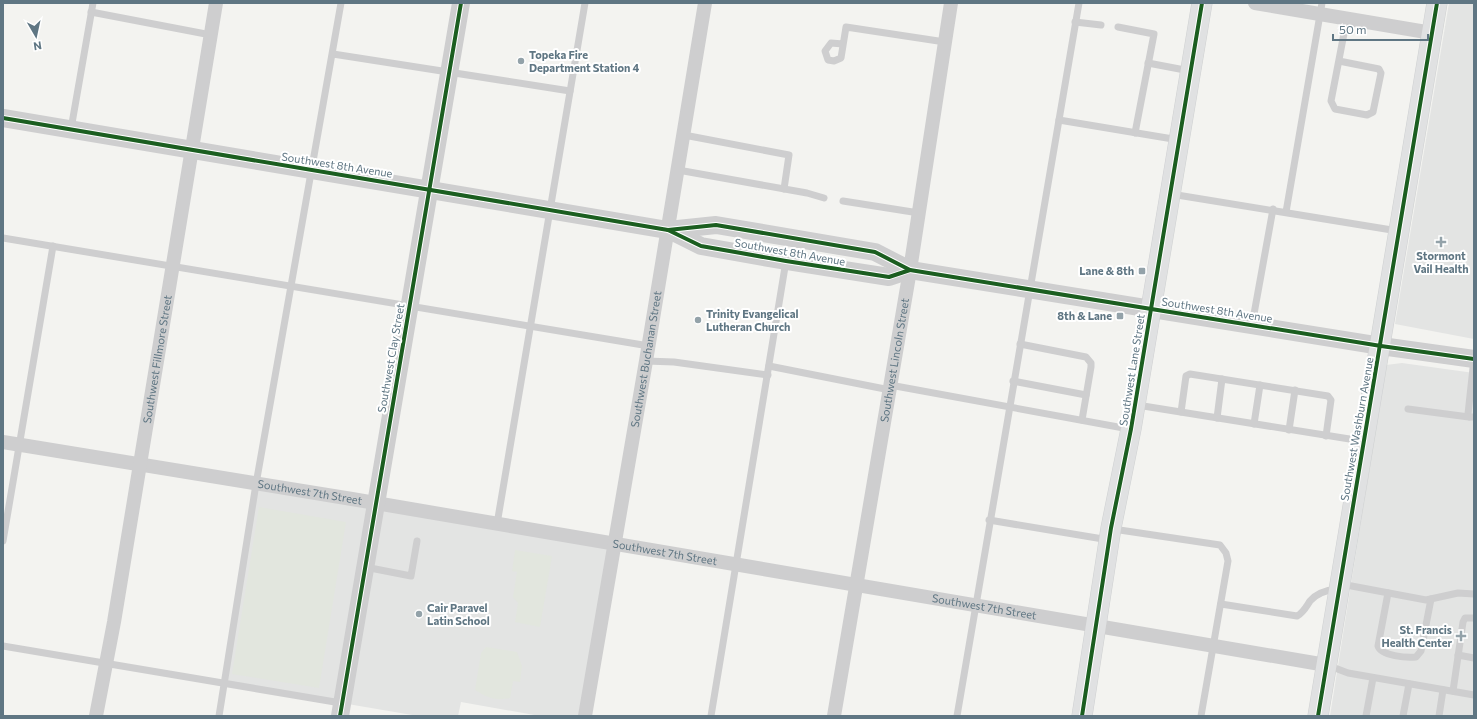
<svg xmlns="http://www.w3.org/2000/svg" width="1477" height="719" viewBox="0 0 1477 719" font-family="Commissioner,sans-serif">
  <style>
    .built { fill: #e3e4e3 }
    .green { fill: #e2e6de }
    .lines { fill: none; stroke-linecap: round; stroke-linejoin: round }
    .secondary-casing { stroke: #ced0d1; stroke-width: 21 }
    .service { stroke: #cececf; stroke-width: 7 }
    .minor { stroke: #cececf; stroke-width: 14 }
    .tertiary { stroke: #cececf; stroke-width: 18 }
    .secondary { stroke: #e0e1e2; stroke-width: 20 }
    .cycleway-casing { stroke: #fff; stroke-width: 6 }
    .cycleway { stroke: #1b5e20; stroke-width: 4 }
    .poi-dot { fill: #93a2a9; stroke: #fff; stroke-width: 1.5 }
    .labels { text-anchor: middle; stroke-width: 4; stroke-linejoin: round; paint-order: stroke }
    .poi-label { font-size: 11px; font-weight: bold; fill: #5f7683; stroke: #fff; text-anchor: start }
    .street-label { font-size: 11px; fill: #5f7683; stroke: #fff }
  </style>
  <rect width="100%" height="100%" fill="#f3f3f0"/>
  <!-- built -->
  <g class="built">
    <path d="M1449 3H1474V339L1395 324Z"/>
    <path d="M1402 363 1474 373V716H1330L1386 365Z"/>
    <path d="M256 484 614 544 585 716H540L461 702 458 716H418L225 683Z"/>
  </g>
  <!-- green -->
  <g class="green">
    <path d="M259 507 346 522 319 688 232 674Z"/>
    <path d="M515 550 552 556 540 627 515 622 518 603 513 597 517 572 512 571Z"/>
    <path d="M486 647 517 652 522 666 520 682 513 681 510 698C495 701 488 698 475 690L481 653Z"/>
  </g>
  <g class="lines">
    <!-- secondary casing -->
    <g class="secondary-casing">
      <g id="secondary">
        <path d="M1082 716 1111 528 1131 429 1202 3"/>
        <path d="M1318 716 1437 3"/>
      </g>
    </g>
    <!-- service -->
    <g class="service">
      <path d="M91 12 211 35"/>
      <path d="M1075 22 1101 25"/>
      <path d="M1118 27 1154 34 1135 133"/>
      <path d="M843 44 831 43 825 51 828 60 834 61 841 58 846 27 945 42"/>
      <path d="M333 54 570 91"/>
      <path d="M1339 61 1379 69 1381 73 1373 112 1367 115 1335 109 1331 101 1347 18"/>
      <path d="M1148 63 1190 71"/>
      <path d="M1059 120 1179 140"/>
      <path d="M71 129 93 3"/>
      <path d="M684 135 789 155 784 189"/>
      <path d="M678 170 807 193 824 198"/>
      <path d="M1171 194 1398 231"/>
      <path d="M843 201 919 213"/>
      <path d="M1286 212 1322 3"/>
      <path d="M3 238 649 346"/>
      <path d="M1252 325 1273 209"/>
      <path d="M1020 344 1086 357 1091 363V367L1082 420"/>
      <path d="M1474 359 1468 414 1469 417H1474"/>
      <path d="M646 361 674 362 768 375"/>
      <path d="M769 366 890 390"/>
      <path d="M1013 381 1086 395"/>
      <path d="M890 385 1129 429"/>
      <path d="M1137 405 1362 441"/>
      <path d="M1408 409 1469 417"/>
      <path d="M1181 412 1186 376 1190 374 1328 396 1331 400 1326 436"/>
      <path d="M1217 418 1222 379"/>
      <path d="M1254 424 1260 385"/>
      <path d="M1289 430 1295 390"/>
      <path d="M989 520 1109 540"/>
      <path d="M497 524 585 3"/>
      <path d="M1113 529 1220 545 1226 553 1228 561 1201 716"/>
      <path d="M3 541 53 246"/>
      <path d="M365 567 411 576 417 541"/>
      <path d="M1341 584 1426 600 1458 593 1474 594"/>
      <path d="M1388 593 1378 646C1381 656 1407 658 1416 657L1421 651 1431 599"/>
      <path d="M1221 604 1297 616C1303 613 1306 607 1310 601 1316 594 1327 590 1337 589"/>
      <path d="M3 646 341 703"/>
      <path d="M1458 655 1474 658"/>
      <path d="M1327 665 1348 673 1474 695"/>
      <path d="M1453 691 1463 622 1465 618H1474"/>
      <path d="M219 716 256 484 341 3"/>
      <path d="M711 716 786 261"/>
      <path d="M957 716 1079 3"/>
      <path d="M1366 716 1373 678"/>
      <path d="M1403 716 1409 684"/>
      <path d="M1439 716 1443 690"/>
    </g>
    <!-- minor -->
    <g class="minor">
      <path d="M1255 3 1432 33"/>
      <path id="s1" d="M3 442 352 499 1326 665"/>
      <path id="s2" d="M96 716 114 622 216 3"/>
      <path id="s3" d="M585 716 646 361 705 3"/>
      <path id="s4" d="M834 716 910 270 951 3"/>
    </g>
    <!-- tertiary -->
    <g class="tertiary">
      <path d="M3 118 668 230 716 225 875 252 910 270 1381 346 1474 359"/>
      <path d="M669 230 701 246 786 261 889 277 910 270"/>
      <path d="M340 716 461 3"/>
    </g>
    <!-- secondary -->
    <use href="#secondary" class="secondary"/>
    <!-- cycleway casing -->
    <g class="cycleway-casing">
      <g id="cycleway">
        <path d="M3 118 668 230 716 225 875 252 910 270 1381 346 1474 359"/>
        <path d="M668 230 701 246 786 261 889 277 910 270"/>
        <path d="M340 716 461 3"/>
        <path d="M1082 716 1111 528 1131 429 1202 3"/>
        <path d="M1318 716 1437 3"/>
      </g>
    </g>
    <!-- cycleway -->
    <use href="#cycleway" class="cycleway"/>
  </g>
  <!-- markers -->
  <g class="poi-dot">
    <circle cx="521" cy="61" r="4"/>
    <path d="M1439 236h4v4h4v4h-4v4h-4v-4h-4v-4h4z"/>
    <rect x="1138" y="267" width="8" height="8" rx="2"/>
    <rect x="1116" y="312" width="8" height="8" rx="2"/>
    <circle cx="698" cy="320" r="4"/>
    <circle cx="419" cy="614" r="4"/>
    <path d="M1459 630h4v4h4v4h-4v4h-4v-4h-4v-4h4z"/>
  </g>
  <g class="labels">
    <!-- poi labels -->
    <g class="poi-label">
      <text x="529" y="59">Topeka Fire<tspan x="529" dy="13">Department Station 4</tspan></text>
      <text x="1441" y="260" text-anchor="middle">Stormont<tspan x="1441" dy="13">Vail Health</tspan></text>
      <text x="1134" y="275" text-anchor="end">Lane &amp; 8th</text>
      <text x="706" y="318">Trinity Evangelical<tspan x="706" dy="13">Lutheran Church</tspan></text>
      <text x="1112" y="320" text-anchor="end">8th &amp; Lane</text>
      <text x="427" y="612">Cair Paravel<tspan x="427" dy="13">Latin School</tspan></text>
      <text x="1452" y="634" text-anchor="end">St. Francis<tspan x="1452" dy="13">Health Center</tspan></text>
    </g>
    <!-- street labels -->
    <g class="street-label">
      <text transform="translate(337 165) rotate(9)" y="4">Southwest 8th Avenue</text>
      <text transform="translate(790 252) rotate(10)" y="4">Southwest 8th Avenue</text>
      <text transform="translate(1217 310) rotate(9)" y="4">Southwest 8th Avenue</text>
      <text transform="translate(391 358) rotate(-80)" y="4">Southwest Clay Street</text>
      <text dy="4" stroke="none"><textPath href="#s2" startOffset="362">Southwest Fillmore Street</textPath></text>
      <text dy="4" stroke="none"><textPath href="#s3" startOffset="362">Southwest Buchanan Street</textPath></text>
      <text dy="4" stroke="none"><textPath href="#s4" startOffset="361">Southwest Lincoln Street</textPath></text>
      <text transform="translate(1132 370) rotate(-81)" y="4">Southwest Lane Street</text>
      <text transform="translate(1357 429) rotate(-80)" y="4">Southwest Washburn Avenue</text>
      <text dy="4" stroke="none"><textPath href="#s1" startOffset="311">Southwest 7th Street</textPath></text>
      <text dy="4" stroke="none"><textPath href="#s1" startOffset="671">Southwest 7th Street</textPath></text>
      <text dy="4" stroke="none"><textPath href="#s1" startOffset="995">Southwest 7th Street</textPath></text>
    </g>
  </g>
  <!-- border -->
  <rect width="1477" height="719" fill="none" stroke="#5f7683" stroke-width="8"/>
  <!-- north arrow -->
  <g transform="translate(36 36) rotate(171)" stroke="#ffffff" stroke-width="3" paint-order="stroke">
  <path d="M0-3L7 15L0 10L-7 15Z" fill="#5f7683"/>
  <text y="-6" font-size="11" font-weight="bold" text-anchor="middle" fill="#5f7683">N</text>
  </g>
  <!-- scale -->
  <path d="M1333 34v6h95v-6" fill="none" stroke="#5f7683" stroke-width="2"/>
  <text x="1339" y="34" font-size="12" fill="#5f7683" stroke="#ffffff" stroke-width="3" paint-order="stroke">50 m</text>
</svg>
